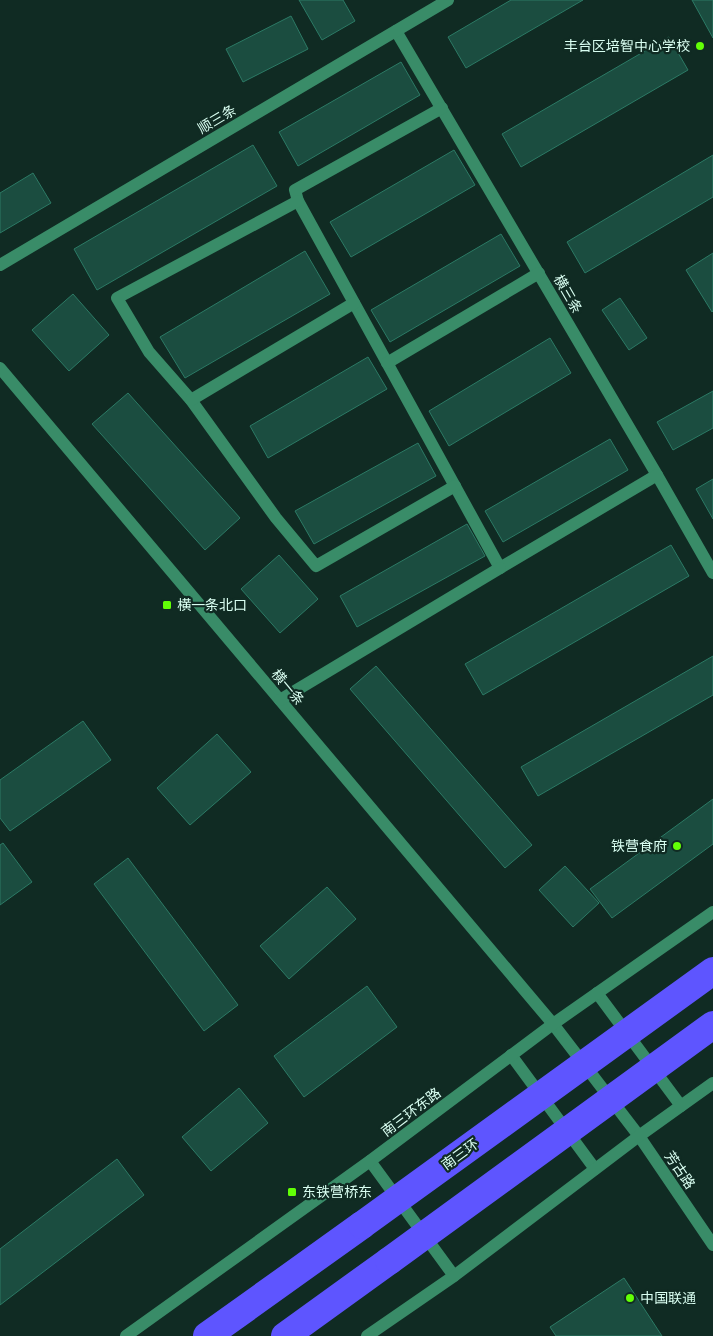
<svg xmlns="http://www.w3.org/2000/svg" width="713" height="1336" viewBox="0 0 713 1336" font-family="'Noto Sans','Noto Sans SC',sans-serif">
  <style>
    .building { fill: #1b4d40; stroke: #2c7a65 }
    .lines { fill: none; stroke-linecap: round; stroke-linejoin: round }
    .minor { stroke: #398c68; stroke-width: 12 }
    .highway { stroke: #5e55ff; stroke-width: 28 }
    .highway-bridge { stroke: #5e55ff; stroke-width: 28 }
    .poi-dot { fill: #62ff06; stroke: #102b23; stroke-width: 2 }
    .labels { text-anchor: middle; stroke-width: 4.5; stroke-linejoin: round; paint-order: stroke }
    .poi-label { font-size: 14px; fill: #dafff2; stroke: #102b23; text-anchor: start }
    .street-label { font-size: 14px; fill: #dafff2; stroke: #102b23 }
  </style>
  <rect width="100%" height="100%" fill="#102b23"/>
  <!-- building -->
  <g class="building">
    <path d="M299 0H343L355 21 322 40Z"/>
    <path d="M511 0H583L466 68 448 37Z"/>
    <path d="M692 0H713V38Z"/>
    <path d="M291 16 308 49 243 82 226 49Z"/>
    <path d="M669 37 688 70 521 167 502 134Z"/>
    <path d="M401 62 420 95 298 166 279 132Z"/>
    <path d="M253 145 277 186 97 290 74 249Z"/>
    <path d="M454 150 475 185 351 257 330 222Z"/>
    <path d="M713 155V197L585 273 567 242Z"/>
    <path d="M33 173 51 203 0 233V193Z"/>
    <path d="M501 234 520 266 390 342 371 310Z"/>
    <path d="M305 251 330 294 185 378 160 337Z"/>
    <path d="M713 253V311L712 312 686 270Z"/>
    <path d="M73 294 109 335 69 371 32 330Z"/>
    <path d="M620 298 647 338 629 350 602 310Z"/>
    <path d="M550 338 571 373 449 446 429 411Z"/>
    <path d="M368 357 387 389 268 458 250 426Z"/>
    <path d="M713 391V428L673 450 657 422Z"/>
    <path d="M128 393 240 518 205 550 92 424Z"/>
    <path d="M610 439 628 470 503 542 485 511Z"/>
    <path d="M418 443 436 476 314 544 295 511Z"/>
    <path d="M713 479V519L696 489Z"/>
    <path d="M467 524 485 556 357 627 340 596Z"/>
    <path d="M671 545 689 576 483 695 465 664Z"/>
    <path d="M279 555 318 599 280 633 241 589Z"/>
    <path d="M713 656V695L538 796 521 767Z"/>
    <path d="M376 666 532 845 505 868 350 689Z"/>
    <path d="M83 721 111 760 10 831 0 818V780Z"/>
    <path d="M217 734 251 772 190 825 157 788Z"/>
    <path d="M713 799V844L612 918 590 889Z"/>
    <path d="M3 843 32 882 0 905V845Z"/>
    <path d="M128 858 238 1005 204 1031 94 884Z"/>
    <path d="M565 866 599 903 573 927 539 890Z"/>
    <path d="M327 887 356 919 289 979 260 946Z"/>
    <path d="M367 986 397 1027 304 1097 274 1056Z"/>
    <path d="M239 1088 268 1123 211 1171 182 1137Z"/>
    <path d="M117 1159 144 1195 0 1305V1249Z"/>
    <path d="M624 1278 662 1336H556L550 1327Z"/>
  </g>
  <g class="lines">
    <!-- minor -->
    <g class="minor">
      <path d="M396 31 657 475 713 573"/>
      <path d="M442 108 295 190 298 201 500 568 657 475"/>
      <path d="M298 201 117 298 149 352 191 400 276 518 316 566 455 486"/>
      <path d="M0 265 448 0"/>
      <path d="M387 363 539 273"/>
      <path d="M0 368 553 1024 639 1136 713 1245"/>
      <path d="M191 400 354 303"/>
      <path d="M280 700 500 568"/>
      <path d="M597 993 681 1106"/>
      <path d="M511 1055 595 1169"/>
      <path d="M370 1161 454 1276"/>
      <path d="M126 1336 370 1161 553 1024 713 912"/>
      <path d="M367 1336 454 1276 639 1136 713 1083"/>
    </g>
    <!-- highway -->
    <g class="highway">
      <path d="M207 1336 362 1225"/>
      <path d="M285 1336 389 1261"/>
    </g>
    <!-- highway-bridge -->
    <g class="highway-bridge">
      <path d="M362 1225 713 971"/>
      <path d="M389 1261 713 1025"/>
    </g>
  </g>
  <!-- markers -->
  <g class="poi-dot">
    <circle cx="700" cy="46" r="5"/>
    <rect x="162" y="600" width="10" height="10" rx="2.5"/>
    <circle cx="677" cy="846" r="5"/>
    <rect x="287" y="1187" width="10" height="10" rx="2.5"/>
    <circle cx="630" cy="1298" r="5"/>
  </g>
  <g class="labels">
    <!-- poi labels -->
    <g class="poi-label">
      <text x="690" y="51" text-anchor="end">丰台区培智中心学校</text>
      <text x="177" y="610">横一条北口</text>
      <text x="667" y="851" text-anchor="end">铁营食府</text>
      <text x="302" y="1197">东铁营桥东</text>
      <text x="640" y="1303">中国联通</text>
    </g>
    <!-- street labels -->
    <g class="street-label">
      <text transform="translate(217 119) rotate(-31)" y="5">顺三条</text>
      <text transform="translate(568 294) rotate(60)" y="5">横三条</text>
      <text transform="translate(288 687) rotate(50)" y="5">横一条</text>
      <text transform="translate(411 1112) rotate(-37)" y="5">南三环东路</text>
      <text transform="translate(460 1154) rotate(-36)" y="5">南三环</text>
      <text transform="translate(680 1170) rotate(56)" y="5">芳古路</text>
    </g>
  </g>
</svg>
